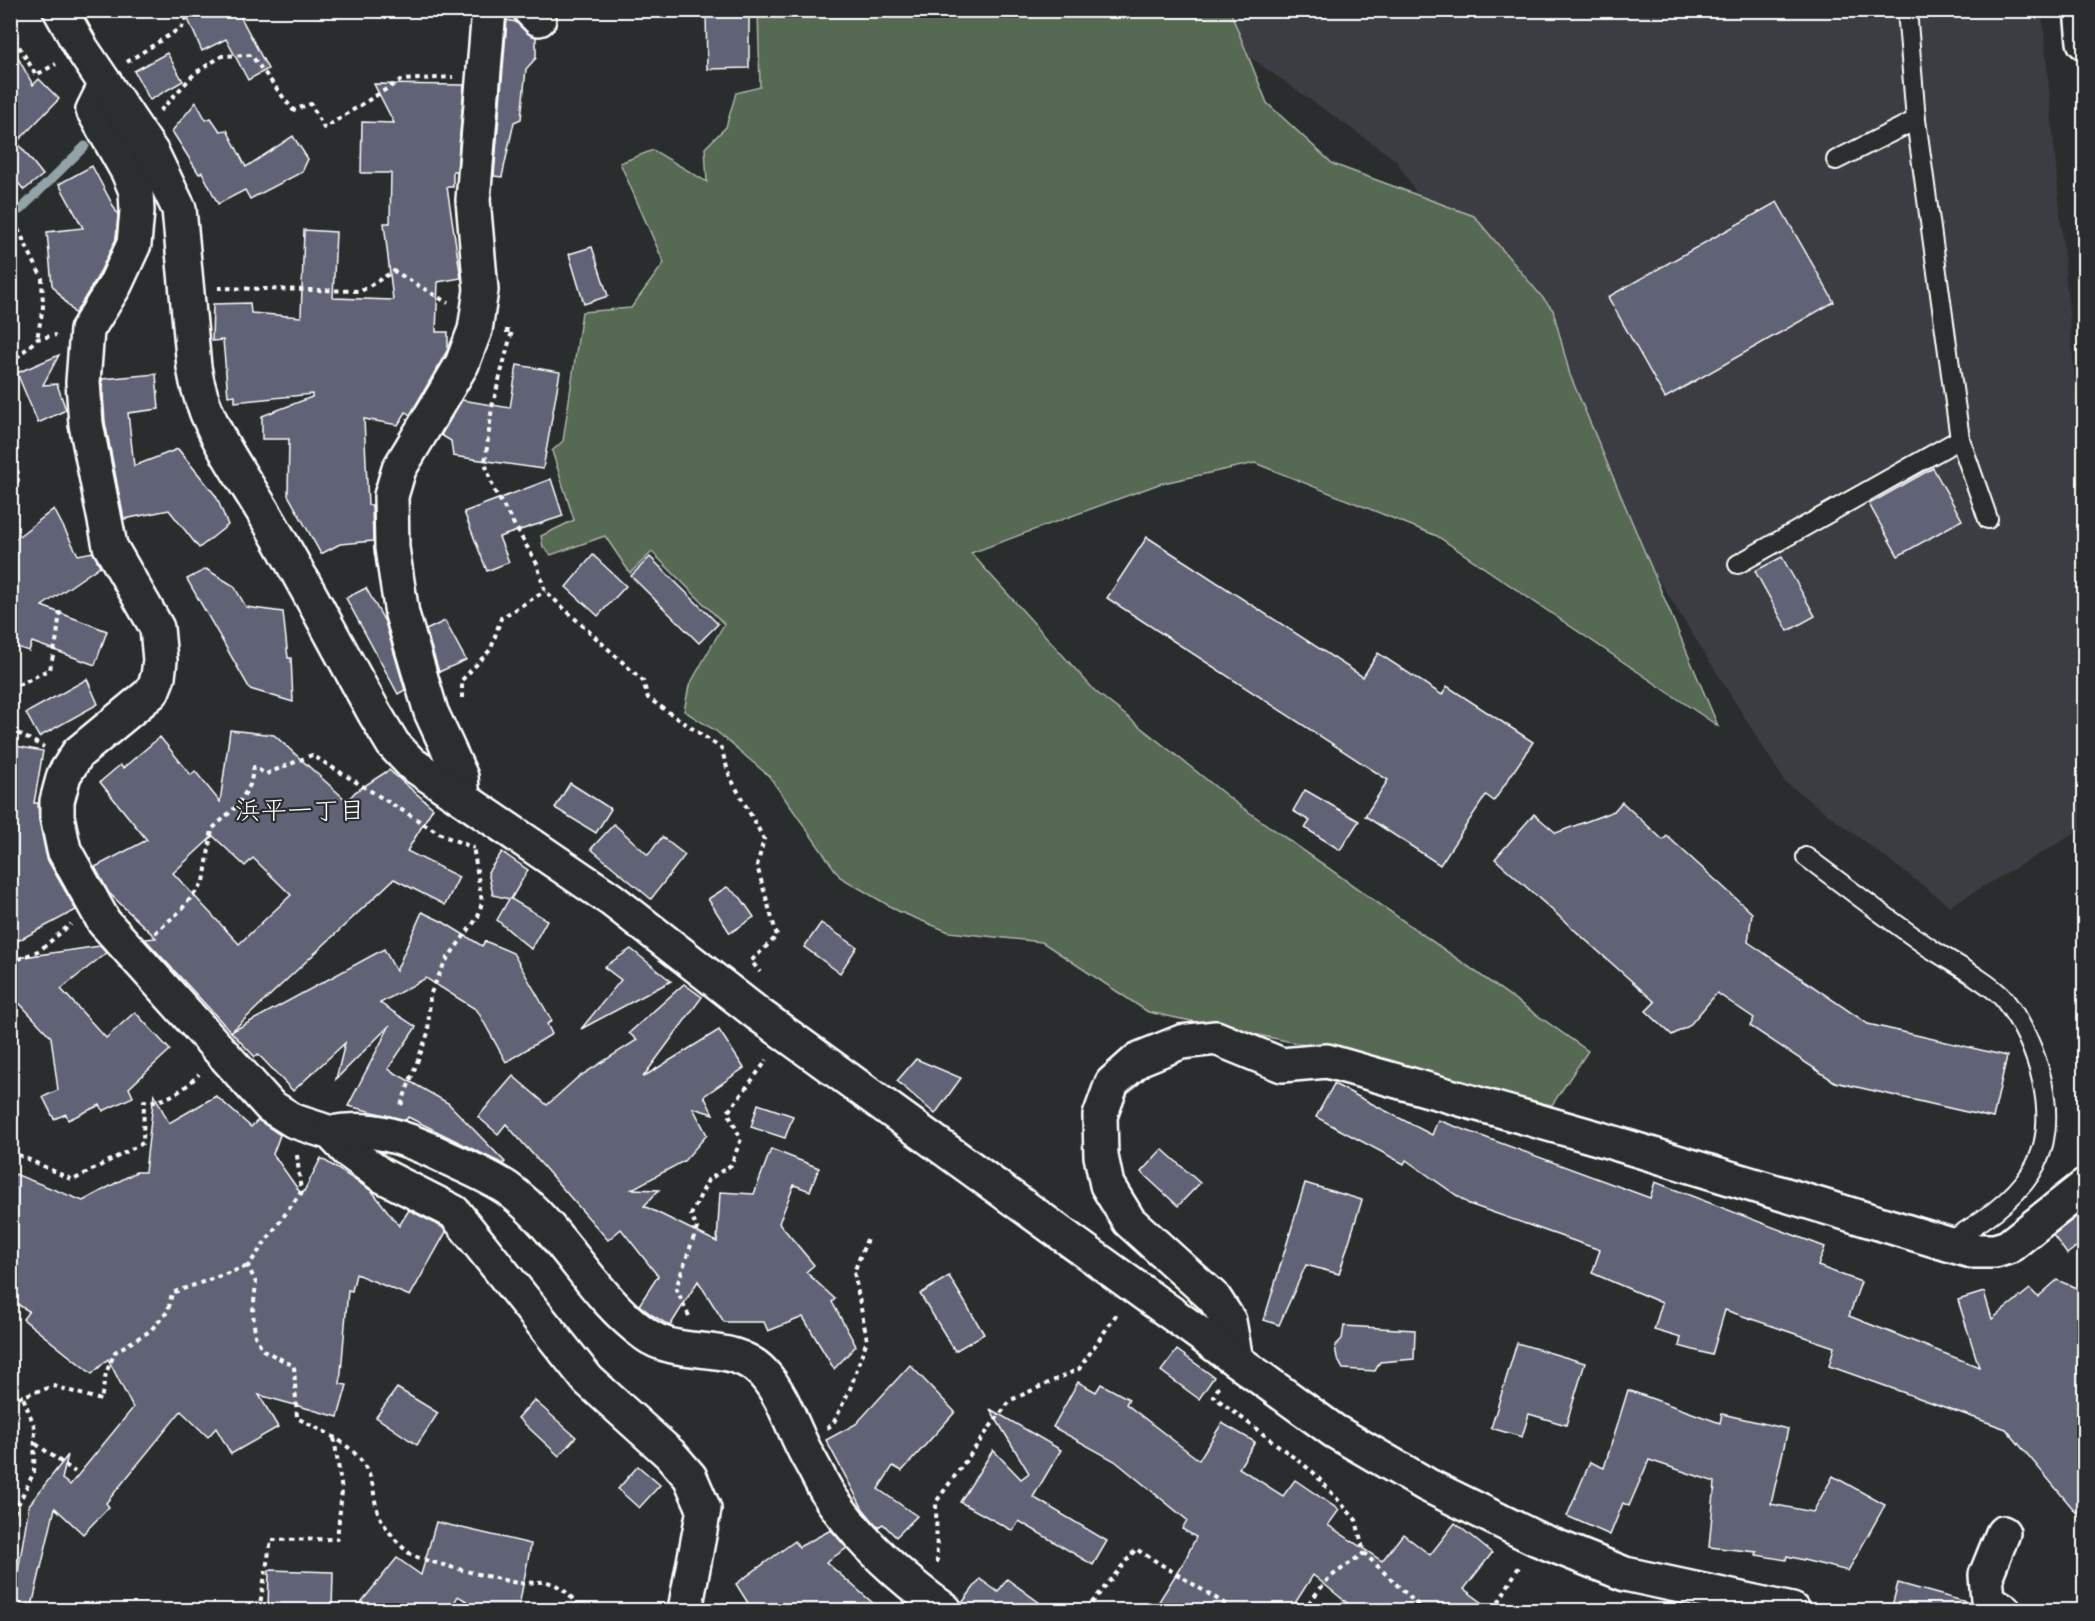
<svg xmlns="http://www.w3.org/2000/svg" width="2095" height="1621" viewBox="0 0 2095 1621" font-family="'Indie Flower','Klee One',sans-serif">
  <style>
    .built { fill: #3a3d43 }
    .green { fill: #566953; stroke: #aab4a9; stroke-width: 1.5 }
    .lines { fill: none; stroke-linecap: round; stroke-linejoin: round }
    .stream { stroke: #93a4a9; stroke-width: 9 }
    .building { fill: #606375; stroke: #fff; stroke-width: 1.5; fill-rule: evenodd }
    .lane-casing { stroke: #fff; stroke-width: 22 }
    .street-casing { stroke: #fff; stroke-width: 38 }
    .secondary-casing { stroke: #fff; stroke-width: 38 }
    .path { stroke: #fff; stroke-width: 4; stroke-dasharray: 4.5 4.5; stroke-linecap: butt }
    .lane { stroke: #2a2d2e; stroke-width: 18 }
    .street { stroke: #2a2d2e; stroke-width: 33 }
    .secondary { stroke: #2a2d2e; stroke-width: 33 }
    .labels { text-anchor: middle; stroke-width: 4.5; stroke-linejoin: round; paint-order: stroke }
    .neighbourhood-label { font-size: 26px; fill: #fff; stroke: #2a2d2e }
  </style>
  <rect width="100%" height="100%" fill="#2a2d2e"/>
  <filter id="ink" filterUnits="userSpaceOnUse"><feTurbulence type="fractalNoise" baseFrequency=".0167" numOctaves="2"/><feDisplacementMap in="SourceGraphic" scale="12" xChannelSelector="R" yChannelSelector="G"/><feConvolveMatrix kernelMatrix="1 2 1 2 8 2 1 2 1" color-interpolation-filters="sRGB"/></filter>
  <g filter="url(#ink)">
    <!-- built -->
    <path class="built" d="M1211 11H2042L2084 480V828L1950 906 1785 782 1396 160 1224 39Z"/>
    <!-- green -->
    <path class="green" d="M758 11H1230L1267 103 1333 164 1474 216 1553 310 1570 375 1718 726 1437 536 1255 463 1159 484 971 553 1095 691 1236 803 1588 1051 1552 1105 1452 1084 1306 1045 1148 1012 1042 942 949 932 898 911 840 877 769 776 716 731 684 711 689 686 724 624 652 552 630 573 605 536 551 555 543 547 541 536 574 520 552 451 563 441 582 312 631 308 664 263 620 163 653 150 707 182 705 148 726 127 736 93 760 87Z"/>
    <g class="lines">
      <!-- stream -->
      <path class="stream" d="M20 210 85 146"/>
    </g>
    <!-- building -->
    <g class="building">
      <path d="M184 10H237L268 69 248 80 226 39 202 51Z"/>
      <path d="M706 10H749V68L707 69Z"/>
      <path d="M507 20 516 22 526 32 536 37V58L526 69 521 119 514 122 502 177 494 176Z"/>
      <path d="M10 43 33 85 39 79 59 99 17 142 43 175 24 190 10 173Z"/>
      <path d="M167 53 183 81 150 100 134 71Z"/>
      <path d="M374 84 464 85 457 171H453V187H447L461 278 438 282 436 332H448V349L410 415 406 412 398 425 364 419 368 505H372L373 541 340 544 321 554 288 495 289 439H262V416L312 397V394L235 402V395L228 396 223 340 212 341 213 304 250 303 251 313 301 317 304 230 336 232 333 298 393 300 384 223H390L391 173H361L362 122 394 123Z"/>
      <path d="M196 102 206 120 211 118 220 131 227 130 246 167 293 136 308 159 302 172 250 199 245 190 218 204 202 172 199 174 172 131Z"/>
      <path d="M92 166 118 215 116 239 98 276 75 314 52 285 47 232 83 228 59 184Z"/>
      <path d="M1777 202 1834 302 1665 398 1608 297Z"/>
      <path d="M592 247 608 296 584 304 569 254Z"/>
      <path d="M59 355 43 385 57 384 66 410 38 423 17 373Z"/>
      <path d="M517 365 560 372 543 469 453 456 451 441 441 435 462 400 510 408Z"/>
      <path d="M156 374 159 409 128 413 134 466 178 449 216 496 228 525 199 548 169 510 124 519 105 422 102 379Z"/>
      <path d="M1933 468 1962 520 1898 556 1869 504Z"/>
      <path d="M551 479 563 516 499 537 509 562 487 571 464 512Z"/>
      <path d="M54 509 78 555 93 552 100 566 42 606 107 631 95 665 32 642 29 651 10 645V543Z"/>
      <path d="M1147 537 1363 677 1378 653 1442 695 1447 686 1533 742 1494 801 1486 795 1440 865 1365 816 1388 780 1107 598Z"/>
      <path d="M593 555 626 586 598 616 566 587Z"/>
      <path d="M650 557 718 624 699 643 631 576Z"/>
      <path d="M1782 557 1815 616 1788 631 1755 571Z"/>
      <path d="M206 569 234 586 246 607 283 612 288 658H291L293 702 250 689 187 579Z"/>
      <path d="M366 588 385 622 405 690 398 694 346 598Z"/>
      <path d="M445 621 466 660 439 672 426 630Z"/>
      <path d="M87 679 98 704 39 737 26 713Z"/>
      <path d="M230 730 274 735 347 801 355 792 389 770 433 808 407 851 459 877 445 905 394 879 231 1032 145 939 156 938 109 893 95 867 147 840 100 782 120 765 123 768 160 737 191 775 195 771 220 802ZM213 836 245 866 253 858 291 895 239 944 173 873Z"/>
      <path d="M10 745 43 751 34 803H38L39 820 47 859 76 910 10 945Z"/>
      <path d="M570 783 611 809 596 833 555 808Z"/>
      <path d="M1305 790 1359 821 1340 850 1305 828 1310 821 1293 811Z"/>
      <path d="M1622 802 1663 840 1667 836 1752 913 1748 942 1868 1024 2007 1056 1993 1118 1835 1082 1750 1026 1754 1018 1717 993 1689 1026 1672 1035 1646 1011 1655 1002 1495 859 1534 814 1556 833 1614 811Z"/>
      <path d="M614 824 648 855 662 837 685 855 651 899 591 849Z"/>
      <path d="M502 852 528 870 511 899 547 920 531 949 497 920 509 899 493 895 488 872Z"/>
      <path d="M727 887 741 898 754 917 730 933 708 899Z"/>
      <path d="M422 912 443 922 482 946 485 941 513 953 552 1021 547 1024 552 1034 506 1062 477 1010 426 978 380 1003 416 1027 388 1069 448 1103 505 1162 503 1164 408 1117 406 1120 348 1106 390 1025 336 1079 345 1043 293 1091 258 1054 255 1057 231 1032 384 949 396 971Z"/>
      <path d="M821 923 857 947 840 973 804 947Z"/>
      <path d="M100 946 106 953 61 989 106 1038 135 1012 170 1050 129 1088 133 1097 103 1111 100 1105 68 1120 66 1114 54 1119 43 1097 58 1090 51 1037 10 993V959Z"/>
      <path d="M631 949 671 981 581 1029 621 980 604 967Z"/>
      <path d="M684 984 702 997 643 1077 719 1030 744 1068 704 1096 713 1114 693 1108 707 1135 684 1161 632 1189 659 1190 644 1206 717 1242 720 1192 754 1194 771 1149 819 1168 810 1191 794 1185 779 1223 814 1265 806 1272 835 1299 832 1302 856 1346 834 1369 803 1317 768 1331 764 1322H724L698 1281 670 1326 652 1315 639 1305 658 1276 621 1229 608 1240 506 1124 498 1134 478 1117 513 1076 547 1105 577 1078 637 1040 629 1033Z"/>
      <path d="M916 1059 961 1078 935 1114 897 1081Z"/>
      <path d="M1334 1084 1432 1135 1438 1120 1650 1198 1655 1182 1825 1247 1818 1266 1861 1282 1849 1316 1979 1367 1958 1300 1984 1292 1992 1319 2030 1289 2038 1297 2057 1280 2079 1289 2085 1295V1523L2006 1429 1829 1366 1834 1347 1725 1310 1712 1355 1679 1346 1681 1338 1654 1330 1662 1303 1592 1273 1600 1250 1469 1204 1406 1160 1404 1164 1316 1117Z"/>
      <path d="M154 1094 169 1123 216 1096 251 1127 258 1120 280 1135 273 1154 302 1195 321 1158 372 1191 399 1226 409 1210 442 1227 446 1232 410 1296 356 1274 352 1291 348 1290 340 1384 347 1385 338 1417 259 1395 278 1427 231 1454 216 1428 208 1437 181 1411 106 1503 109 1507 83 1534 55 1508 32 1606 13 1602 29 1505 68 1455 62 1479 70 1485 133 1408 108 1359 92 1374 23 1319 29 1311 10 1300V1172L83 1201 136 1172H145Z"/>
      <path d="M758 1104 793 1116 785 1138 751 1127Z"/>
      <path d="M1162 1149 1200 1183 1178 1206 1141 1172Z"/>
      <path d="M1305 1183 1362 1200 1339 1274 1306 1265 1279 1325 1264 1320Z"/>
      <path d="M2085 1210V1240L2067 1254 2053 1235Z"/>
      <path d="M949 1276 984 1334 955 1351 920 1294Z"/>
      <path d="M1344 1326 1415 1330 1414 1359 1380 1362 1375 1371 1343 1369 1337 1358 1335 1346 1342 1339Z"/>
      <path d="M1517 1343 1585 1363 1566 1425 1529 1414 1522 1437 1491 1428Z"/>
      <path d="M1177 1350 1214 1377 1199 1399 1161 1371Z"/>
      <path d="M910 1365 955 1412 902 1471 893 1466 878 1489 917 1516 896 1537 883 1524 878 1527 863 1509 826 1440 856 1424Z"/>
      <path d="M1078 1382 1096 1392 1101 1384 1129 1399 1126 1404 1199 1460 1222 1423 1255 1442 1239 1468 1283 1496 1295 1480 1339 1510 1328 1525 1382 1561 1403 1534 1430 1555 1455 1523 1492 1553 1464 1589 1494 1611H1357L1313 1575 1290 1611H1153L1185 1560 1196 1537 1182 1529 1187 1520 1115 1461 1053 1427Z"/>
      <path d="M397 1388 438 1413 417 1445 376 1417Z"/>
      <path d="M1628 1390 1720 1423 1722 1414 1788 1429 1771 1504 1813 1512 1833 1476 1885 1505 1848 1571 1787 1556 1786 1560 1756 1555 1757 1552 1709 1547 1715 1482 1649 1460 1629 1506 1623 1503 1610 1535 1567 1516 1590 1462 1604 1468Z"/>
      <path d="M534 1400 576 1437 559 1456 518 1418Z"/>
      <path d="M990 1409 1061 1450 1033 1497 1107 1541 1093 1565 1019 1521 1013 1531 960 1502 993 1450 1021 1479 1029 1473Z"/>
      <path d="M638 1466 660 1485 639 1508 618 1489Z"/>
      <path d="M436 1522 531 1544 518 1611H483L458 1596 450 1611H354L397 1558 421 1575Z"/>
      <path d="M831 1530 847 1548 826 1562 882 1611H753L736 1584 795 1541 799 1547Z"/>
      <path d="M269 1570 333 1572 332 1611H268Z"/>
      <path d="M980 1579 998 1592 1007 1579 1051 1611H985L987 1607 980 1611H963L962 1603Z"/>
      <path d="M1898 1583 1970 1603 1969 1611H1909L1892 1606Z"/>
    </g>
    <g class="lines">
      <!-- lane casing -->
      <g class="lane-casing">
        <g id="lane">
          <path d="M1907 10 1916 120 1960 439 1988 519"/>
          <path d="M1836 160 1916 120"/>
          <path d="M1738 564 1960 439"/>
          <path d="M1806 857C1848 888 1889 920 1931 949 1950 961 1990 983 2003 998 2038 1041 2064 1123 2031 1173 2011 1204 1977 1224 1947 1243"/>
        </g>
      </g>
      <!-- street casing -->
      <g class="street-casing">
        <g id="street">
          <path d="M530 10 539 19"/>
          <path d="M2081 10 2084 42"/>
          <path d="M106 84 93 110 128 172 136 191 137 211 134 244 115 285 87 330 83 382 86 424 110 546 157 628 160 660 158 677 152 692 78 753 64 775 57 801V816L64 850 104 922 270 1106 294 1121 331 1133 348 1151 381 1175 454 1212 588 1380 670 1454 690 1477 704 1509 685 1610"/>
          <path d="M463 798 461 777 431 712 402 614 392 548 391 496 399 469 462 364 475 330 481 290 473 200 489 10"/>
          <path d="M331 1133C370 1125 404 1137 439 1154 461 1165 488 1175 508 1189 562 1229 591 1295 645 1334 680 1360 731 1339 763 1373 784 1396 793 1430 808 1457 817 1472 824 1490 835 1504 863 1544 906 1582 945 1610"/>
          <path d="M1236 1360 1229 1321 1214 1298 1129 1221 1107 1185 1101 1156 1100 1116 1112 1083 1139 1059 1181 1042 1216 1038 1282 1065 1327 1061 1601 1139 1971 1251H1995L2008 1247 2084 1187"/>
          <path d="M2003 1533 1986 1575 1988 1600 2004 1610"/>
        </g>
      </g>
      <!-- secondary casing -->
      <g class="secondary-casing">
        <path id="secondary" d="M60 10 82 49 152 153 179 209 194 367C203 428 242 473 271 525 307 587 340 651 375 714L393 744 412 764 612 900 758 1014 1334 1431 1427 1485 1535 1538 1625 1574 1792 1610"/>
      </g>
      <!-- path -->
      <g class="path">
        <path d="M10 31 36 75 56 64"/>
        <path d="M127 62 182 27 189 10"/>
        <path d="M160 111 195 73 222 56 251 55 293 110 311 104 324 128 401 80 453 77"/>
        <path d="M10 213 42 278 43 307 37 339"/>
        <path d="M218 288 361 291 394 271 448 303"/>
        <path d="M505 331H512L492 407 485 463 494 490 537 564 545 591 643 681 648 698 721 748 730 777 764 839 757 866 777 936 751 961 760 972"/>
        <path d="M10 364 37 339 56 335"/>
        <path d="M10 453 19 476 10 505"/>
        <path d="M10 689 50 669 57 637 60 609"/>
        <path d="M462 698V680L491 649 501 618 545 591"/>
        <path d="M10 729 44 747"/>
        <path d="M155 933 180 911 204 882 212 829 238 805 250 785 254 767 266 774 312 755 444 836 474 848"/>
        <path d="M10 963 40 950 71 924"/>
        <path d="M401 1105 428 1033 430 995 445 962 478 917 482 902 473 846"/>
        <path d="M10 1151 73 1180 143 1143 144 1101C165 1104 185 1089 199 1074"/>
        <path d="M297 1155 301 1192 248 1266 256 1283 253 1311 255 1336 263 1350 294 1366 297 1418C324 1432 354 1443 368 1472 375 1485 373 1499 378 1512 382 1525 400 1547 412 1555 420 1560 504 1581 518 1583 527 1584 537 1581 546 1582 560 1584 574 1597 578 1610"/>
        <path d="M689 1316 676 1288 697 1228 691 1215 708 1180 731 1165 741 1139 728 1112 767 1060"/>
        <path d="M1219 1387 1213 1396 1313 1472 1356 1520 1364 1553 1423 1610"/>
        <path d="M10 1400 54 1386 101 1400 106 1373 115 1352 150 1331 168 1311 172 1293 248 1266"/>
        <path d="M827 1428 833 1424 850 1389 867 1340 854 1272 867 1239"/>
        <path d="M36 1444 75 1472"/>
        <path d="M10 1521 34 1472 35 1428 23 1397"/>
        <path d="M937 1563 936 1502 993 1423 1011 1400 1079 1369 1118 1312"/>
        <path d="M259 1610 271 1540 337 1539 342 1491 334 1437"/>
        <path d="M1086 1610 1136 1549 1235 1610"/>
        <path d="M1303 1610 1329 1578 1364 1553"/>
        <path d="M1494 1610 1520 1565"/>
      </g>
      <!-- lane -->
      <use href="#lane" class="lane"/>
      <!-- street -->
      <use href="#street" class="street"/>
      <!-- secondary -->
      <use href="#secondary" class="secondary"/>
    </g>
  </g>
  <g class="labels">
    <!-- neighbourhood labels -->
    <g class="neighbourhood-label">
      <text x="300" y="819">浜平一丁目</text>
    </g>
  </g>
  <!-- margin -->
  <rect width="2095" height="1621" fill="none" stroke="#2a2d2e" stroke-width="36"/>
  <rect x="18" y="18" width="2059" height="1585" fill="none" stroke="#fff" stroke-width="2" filter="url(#ink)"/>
</svg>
